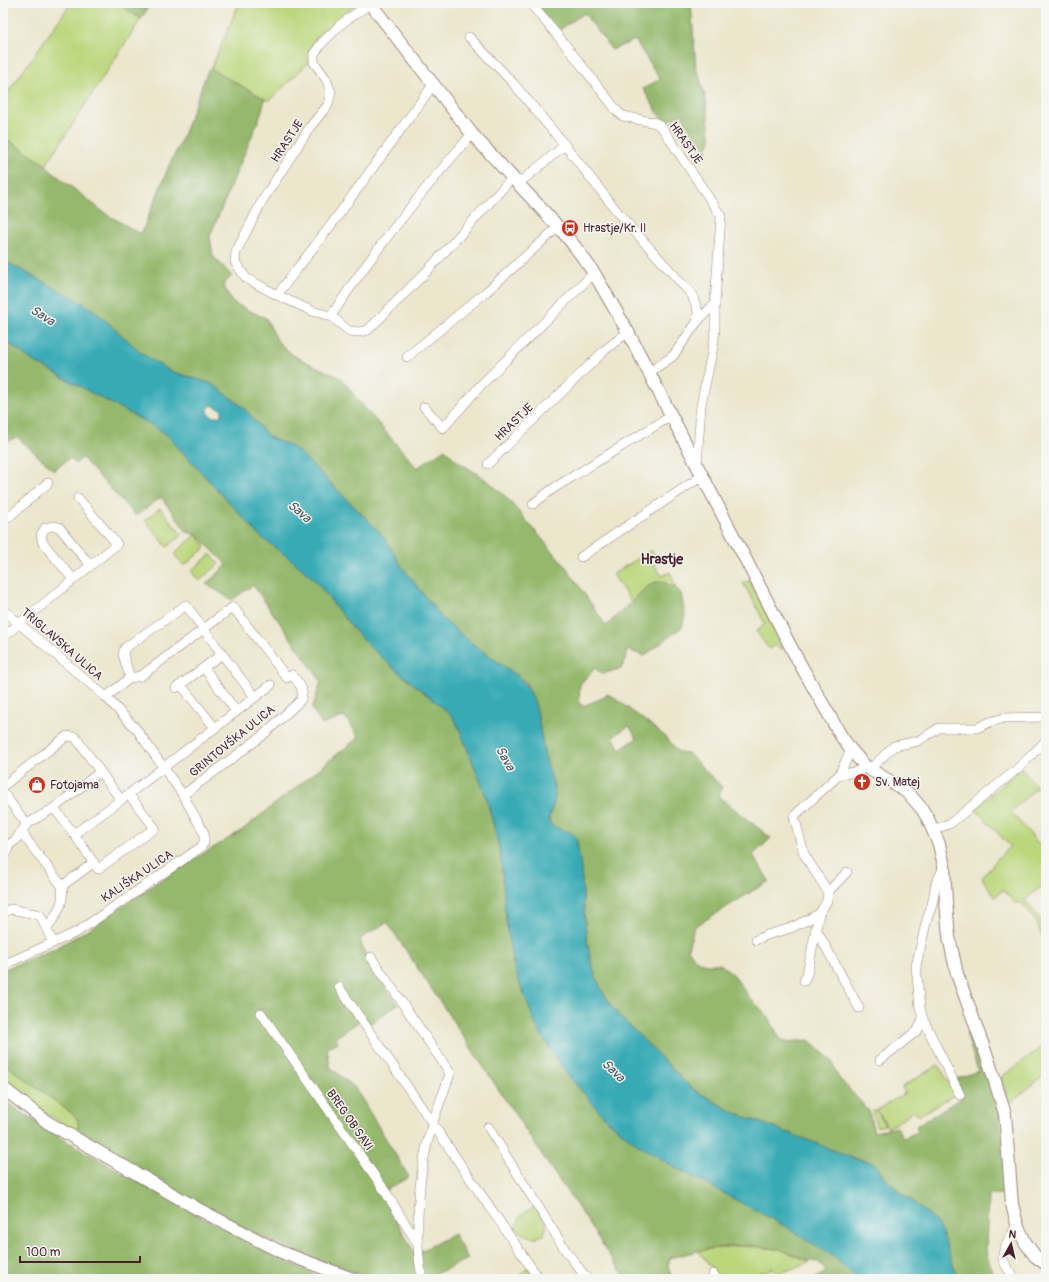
<svg xmlns="http://www.w3.org/2000/svg" width="1049" height="1282" viewBox="0 0 1049 1282" font-family="Pangolin,sans-serif">
  <style>
    .green { fill: #bbd77d; stroke: #827b54 }
    .forest { fill: #94b86c; stroke: #6f6c4c; fill-rule: evenodd }
    .water { fill: #39aab5; stroke: #426470; fill-rule: evenodd }
    .lines { fill: none; stroke-linecap: round; stroke-linejoin: round }
    .minor-casing { stroke: #9a827c; stroke-width: 10 }
    .tertiary-casing { stroke: #9a827c; stroke-width: 14 }
    .minor { stroke: #fff; stroke-width: 9 }
    .tertiary { stroke: #fff; stroke-width: 12 }
    .labels { text-anchor: middle; stroke-width: 3; stroke-linejoin: round; paint-order: stroke }
    .street-label { font-size: 12px; fill: #4a1f2b; stroke: #f6f6f2 }
    .poi-label { font-size: 12px; fill: #4a1f2b; stroke: #f6f6f2; text-anchor: start }
    .water-label { font-size: 13px; font-style: italic; fill: #435762; stroke: #f6f6f2 }
    .quarter-label { font-size: 14px; font-weight: bold; fill: #4a1f2b; stroke: #f6f6f2 }
  </style>
  <rect width="100%" height="100%" fill="#f6f6f2"/>
  <filter id="ink" filterUnits="userSpaceOnUse"><feTurbulence type="fractalNoise" baseFrequency=".025" numOctaves="2"/><feDisplacementMap in="SourceGraphic" scale="8" xChannelSelector="R" yChannelSelector="G"/><feConvolveMatrix kernelMatrix="1 2 1 2 8 2 1 2 1" color-interpolation-filters="sRGB"/></filter>
  <filter id="wash" filterUnits="userSpaceOnUse"><feTurbulence type="fractalNoise" baseFrequency=".012" numOctaves="4" result="noise"/><feDisplacementMap in="SourceGraphic" scale="16" xChannelSelector="R" yChannelSelector="G"/><feGaussianBlur stdDeviation="0.9" result="paint"/><feColorMatrix in="noise" values="0 0 0 0 0 0 0 0 0 0 0 0 0 0 0 0 0 1.4 0 .05"/><feComposite in="paint" operator="in"/></filter>
  <g filter="url(#wash)">
    <rect width="100%" height="100%" fill="#ebe6cc"/>
    <!-- green -->
    <g class="green">
      <path d="M71 3H117L141 19 46 165 3 137V99Z"/>
      <path d="M239 3H358L318 36 309 49 308 63 269 101 211 69Z"/>
      <path d="M160 508 182 535 167 547 145 520Z"/>
      <path d="M196 535 206 547 184 566 174 554Z"/>
      <path d="M651 550 656 557 652 561 662 576 670 572 675 584V587L662 582 647 587 631 602 613 574Z"/>
      <path d="M211 554 219 564 199 581 191 571Z"/>
      <path d="M749 580 784 647 780 650 775 645 769 649 756 631 765 624 753 600 743 583Z"/>
      <path d="M1021 768 1037 787 1011 812 1046 852V883L1025 900 1041 919 1040 923 1046 934V948L1037 923 1021 902 1016 904 1003 890 995 897 982 878 997 859 1010 846 975 809Z"/>
      <path d="M1046 1044V1074L1009 1104 1001 1077Z"/>
      <path d="M3 1063 70 1112C78 1120 81 1121 76 1132L50 1116 3 1081Z"/>
      <path d="M938 1065 956 1094 918 1116 914 1111 888 1128 877 1110 905 1093 902 1087Z"/>
      <path d="M872 1111H877L885 1125 877 1127Z"/>
      <path d="M536 1207 547 1224 544 1235 534 1238 524 1234 516 1228C518 1218 525 1209 536 1207Z"/>
      <path d="M739 1246 758 1247 782 1250 810 1262 777 1274 773 1268 754 1275 755 1279H720L698 1250Z"/>
      <path d="M528 1266 537 1279H519Z"/>
    </g>
    <!-- forest -->
    <g class="forest">
      <path d="M117 3H151L141 19Z"/>
      <path d="M535 3H691L696 69 698 72 706 100 711 142 705 149 700 140 690 130 682 114 664 123 643 89 660 79 635 40 612 50 584 13 558 31Z"/>
      <path d="M211 69 265 99 261 114 210 236 213 256 232 276 223 285 232 302 256 314 266 318 278 342 293 355 306 362 341 378 357 399 417 468 445 449 456 460 488 481 506 497 567 568 606 626 647 587 655 582H662L675 587 681 593 685 616 682 627 643 657 642 655 627 650 624 665 619 669 601 674 595 668 580 684 579 703 583 706 605 697 607 694 615 698 666 737 678 752 688 753 722 787 718 796 771 838 753 855 769 881 694 927 688 949 695 959 705 964H720L732 973 749 997 768 1016 779 1037 785 1042 809 1040 832 1061 838 1077 869 1111 874 1132 897 1127 903 1138 918 1132 916 1126 963 1097 954 1080 978 1071 966 1033 971 1031 996 1097 1000 1116 1006 1193 988 1196 986 1251 994 1279H960C948 1260 947 1236 933 1218L885 1179 877 1166 868 1161 849 1157 818 1144 735 1113 696 1091 686 1083 617 1013C582 971 586 921 581 870 580 859 578 848 576 837L568 831 560 830 549 823C548 813 556 805 555 794 554 782 547 764 544 752 539 728 539 703 525 682L472 643 443 619 402 567 386 540 378 530 298 451 269 437 245 409 233 399 210 383 170 371 154 362 144 355 95 311 86 305 3 260V137L46 165 51 171 106 214 139 233 142 232 171 161 179 146 208 70ZM629 726 637 738 620 750 613 736Z"/>
      <path d="M3 339 33 361 155 427 166 434 261 537 292 560 315 580 350 625 368 645 396 670 436 702 452 716 459 728 486 796 498 843 501 859 506 919 511 954 515 970 535 1023 541 1034 566 1073 606 1119 637 1144 678 1169 785 1226 834 1257 858 1279H814L826 1272 819 1262C804 1261 795 1253 781 1250 744 1241 706 1248 670 1258L668 1266 672 1279H627L611 1258 588 1222 552 1170 387 922 360 939C366 963 383 984 398 1004L367 1026 363 1019 335 1038 338 1042 327 1048 330 1067 355 1088 409 1177 381 1193 415 1254 454 1234 468 1259 435 1274 433 1279H374L320 1261 260 1236 219 1215 76 1132C81 1121 78 1120 70 1112L3 1063V970L56 948 89 929 168 875 241 831 359 737 346 718 343 717 322 725 312 709 321 681 253 585 232 600 206 584 227 565 197 535 187 532 161 497 136 516 82 458 76 464 70 458 54 470 17 437 3 444Z"/>
      <path d="M3 1100 59 1137 190 1211 314 1274 329 1279H3Z"/>
    </g>
    <!-- water -->
    <path class="water" d="M3 260 86 305 95 311 144 355 170 371 210 383 218 388 245 409 269 437 290 446 298 451 378 530 386 540 402 567 443 619 472 643 518 676C540 697 538 724 544 752 547 766 553 780 555 794 556 804 548 812 549 823 559 832 569 828 576 837 578 848 580 859 581 870 586 921 582 971 617 1013L686 1083 696 1091 735 1113 818 1144 849 1157 874 1163 877 1166 885 1179 933 1218C947 1236 948 1259 960 1279H858L834 1257 785 1226 678 1169 637 1144 606 1119 566 1073 541 1034 535 1023 515 970 511 954 506 919 501 859 498 843 486 796 459 728 452 716 436 702 396 670 368 645 350 625 315 580 292 560 261 537 166 434 155 427 33 361 3 339ZM212 405 222 410V415C216 419 208 417 208 409Z"/>
  </g>
  <g filter="url(#ink)">
    <g class="lines">
      <!-- minor casing -->
      <g class="minor-casing">
        <g id="minor">
          <path d="M371 3 341 24 322 43 314 54V62L326 79 331 92 328 105 310 127 262 201 236 252 235 262 246 278 277 295 312 311 331 316 349 331 359 332 368 330 428 270 512 178"/>
          <path d="M530 3 568 48 618 112 623 116 656 123 663 129 721 216 715 303V330L713 347 701 405 697 465"/>
          <path d="M469 37 513 83 568 149 619 214 692 295 698 311 697 322"/>
          <path d="M518 184 565 145"/>
          <path d="M277 295 334 221 433 85"/>
          <path d="M331 316C373 252 421 192 472 134"/>
          <path d="M407 357 486 292 558 227"/>
          <path d="M648 373 673 356 697 322 715 303"/>
          <path d="M424 407 443 428 481 385 594 273"/>
          <path d="M488 464 605 350 628 332"/>
          <path d="M533 504 554 488 671 416"/>
          <path d="M3 522 48 483"/>
          <path d="M581 557 702 476"/>
          <path d="M73 579 43 543 41 535 45 528 53 526 59 527 90 565"/>
          <path d="M3 610 106 697 137 730 183 795 204 833V843L200 848 77 932 3 965"/>
          <path d="M3 637 117 544 78 498"/>
          <path d="M204 668 236 711"/>
          <path d="M130 678 123 654 125 648 186 605 222 654 255 697"/>
          <path d="M181 685 215 728"/>
          <path d="M176 688 222 654"/>
          <path d="M106 697 130 678 141 676 233 607 287 678 292 675C299 683 306 690 300 701L262 736 183 795"/>
          <path d="M851 750 839 775 794 816 804 854 828 892 827 901 819 914 816 929 859 1008"/>
          <path d="M870 769 894 746 918 741 939 728H977L990 722 1004 718 1046 717"/>
          <path d="M839 775 859 771 866 767"/>
          <path d="M3 786 67 736 75 737 121 800"/>
          <path d="M3 793 27 824"/>
          <path d="M54 808 100 772"/>
          <path d="M933 830 951 823 1017 769 1046 741"/>
          <path d="M74 834 98 869 155 828 133 800 127 795"/>
          <path d="M3 841C8 848 11 851 3 857"/>
          <path d="M7 846 16 840 21 832"/>
          <path d="M93 863 62 886 21 832 27 824 54 808 74 834 121 800 271 685"/>
          <path d="M944 867 936 883 932 905 927 919 916 966 920 1008 923 1019 960 1095"/>
          <path d="M828 892 847 872"/>
          <path d="M3 912 11 909 40 915 53 943"/>
          <path d="M47 929C56 914 65 905 62 886"/>
          <path d="M756 940 767 935 791 928 819 914"/>
          <path d="M371 957 450 1073C445 1090 438 1106 433 1122 421 1160 417 1203 418 1243 418 1255 420 1267 422 1279"/>
          <path d="M804 981 807 974 816 929"/>
          <path d="M339 987 539 1279"/>
          <path d="M261 1013 381 1185 418 1244"/>
          <path d="M880 1060 918 1030 923 1019"/>
          <path d="M488 1127 566 1251 587 1279"/>
          <path d="M713 1274 717 1279"/>
          <path d="M1015 1279C1011 1273 1005 1266 1003 1259 1001 1251 1013 1233 1017 1224"/>
        </g>
      </g>
      <!-- tertiary casing -->
      <g class="tertiary-casing">
        <g id="tertiary">
          <path d="M370 3 472 134 563 232 576 248 594 273 628 332 795 655 841 736 851 750 866 767 901 788 909 794 922 809 928 819 939 844 944 866 946 902 949 937 957 974 989 1062 1005 1114 1012 1204 1017 1224 1025 1242 1035 1256 1046 1264"/>
          <path d="M3 1088 47 1122 198 1209 281 1252 353 1279"/>
        </g>
      </g>
      <!-- minor -->
      <use href="#minor" class="minor"/>
      <!-- tertiary -->
      <use href="#tertiary" class="tertiary"/>
    </g>
  </g>
  <!-- icons -->
  <defs>
    <g id="bus-disc" transform="scale(0.9)"><circle r="9.5" fill="#c8321e" stroke="#f6f6f2"/><path d="M-5-6H5V4H4V6H2V4H-2V6H-4V4H-5ZM-3.5-4V0h7V-4ZM-3.5 1.2v1.5H-2V1.2ZM2 1.2v1.5H3.5V1.2Z" fill="#fff"/></g>
    <g id="church-disc" transform="scale(0.9)"><circle r="9.5" fill="#c8321e" stroke="#f6f6f2"/><path d="M-1.2-6h2.4v3.5h3.3v2.4h-3.3V6h-2.4V-.1h-3.3v-2.4h3.3Z" fill="#fff"/></g>
    <g id="shop-disc" transform="scale(0.9)"><circle r="9.5" fill="#c8321e" stroke="#f6f6f2"/><path d="M-5-2.5h2.3a2.7 3.5 0 0 1 5.4 0H5L5.5 6h-11ZM-1.5-2.5h3a1.5 2.3 0 0 0-3 0Z" fill="#fff"/></g>
  </defs>
  <g fill-rule="evenodd">
    <use href="#bus-disc" x="570" y="228"/>
    <use href="#church-disc" x="862" y="782"/>
    <use href="#shop-disc" x="37" y="785"/>
  </g>
  <g class="labels">
    <!-- street labels -->
    <g class="street-label">
      <text transform="translate(287 141) rotate(-57)" y="4">HRASTJE</text>
      <text transform="translate(686 143) rotate(55)" y="4">HRASTJE</text>
      <text transform="translate(514 422) rotate(-44)" y="4">HRASTJE</text>
      <text transform="translate(62 644) rotate(41)" y="4">TRIGLAVSKA ULICA</text>
      <text transform="translate(232 741) rotate(-39)" y="4">GRINTOVŠKA ULICA</text>
      <text transform="translate(137 876) rotate(-34)" y="4">KALIŠKA ULICA</text>
      <text transform="translate(350 1120) rotate(55)" y="4">BREG OB SAVI</text>
    </g>
    <!-- poi labels -->
    <g class="poi-label">
      <text x="583" y="232">Hrastje/Kr. II</text>
      <text x="875" y="786">Sv. Matej</text>
      <text x="50" y="789">Fotojama</text>
    </g>
    <!-- water labels -->
    <g class="water-label">
      <text transform="translate(43 315) rotate(33)" y="5">Sava</text>
      <text transform="translate(300 511) rotate(41)" y="5">Sava</text>
      <text transform="translate(506 758) rotate(61)" y="5">Sava</text>
      <text transform="translate(614 1070) rotate(44)" y="5">Sava</text>
    </g>
    <!-- quarter labels -->
    <g class="quarter-label">
      <text x="662" y="564">Hrastje</text>
    </g>
  </g>
  <!-- margin -->
  <rect width="1049" height="1282" fill="none" stroke="#f6f6f2" stroke-width="16"/>
  <!-- north arrow -->
  <g transform="translate(1011 1244) rotate(8)" stroke="#f6f6f2" stroke-width="3" paint-order="stroke">
  <path d="M0-3L7 15L0 10L-7 15Z" fill="#4a1f2b"/>
  <text y="-6" font-size="11" font-weight="bold" text-anchor="middle" fill="#4a1f2b">N</text>
  </g>
  <!-- scale -->
  <path d="M20 1256v6h120v-6" fill="none" stroke="#4a1f2b" stroke-width="2"/>
  <text x="26" y="1256" font-size="12" fill="#4a1f2b" stroke="#f6f6f2" stroke-width="3" paint-order="stroke">100 m</text>
</svg>
